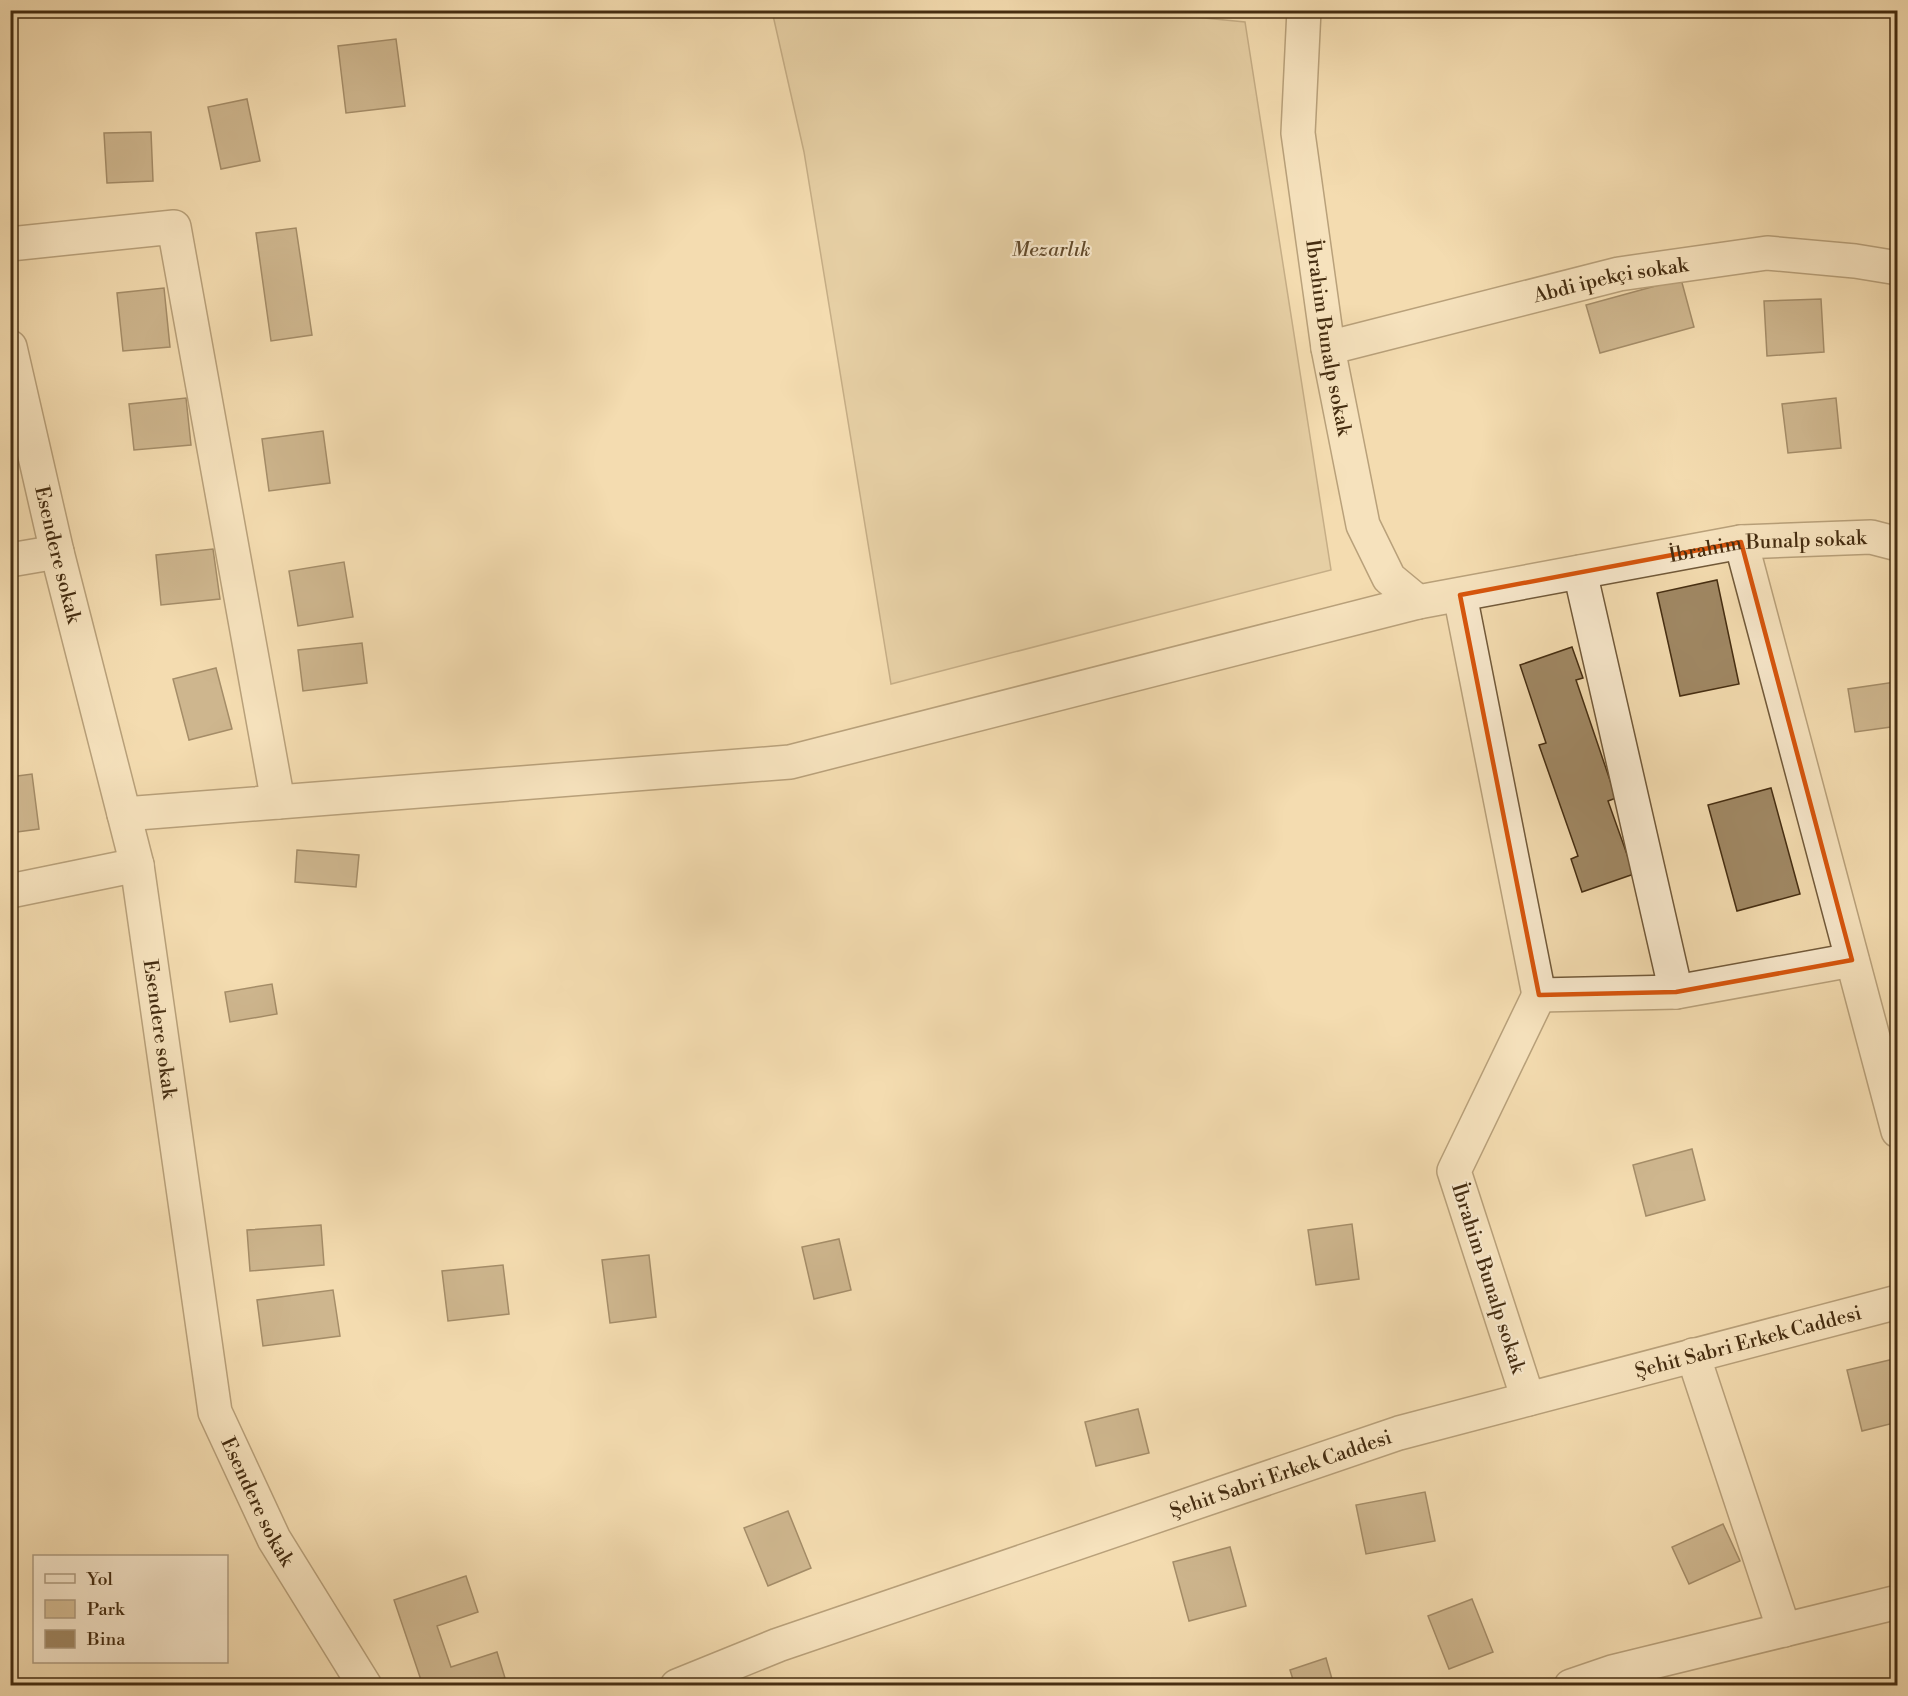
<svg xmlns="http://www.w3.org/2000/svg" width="1908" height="1696" viewBox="0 0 1908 1696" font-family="'Libre Bodoni',serif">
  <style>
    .green { fill: #d6be95; stroke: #8e7653; stroke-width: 1.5 }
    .building { fill: #a08864; stroke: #452d11; stroke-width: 1.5 }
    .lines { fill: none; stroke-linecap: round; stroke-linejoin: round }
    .minor-casing { stroke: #715939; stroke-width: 36 }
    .minor { stroke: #f8e8cc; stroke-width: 33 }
    .marked { fill: none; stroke: #d8550c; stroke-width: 4.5; stroke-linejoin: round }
    .labels { text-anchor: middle; stroke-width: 4.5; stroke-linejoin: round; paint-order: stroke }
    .park-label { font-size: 20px; font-style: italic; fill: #624a2b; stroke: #f8e8cc }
    .street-label { font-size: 20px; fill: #452d11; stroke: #f8e8cc }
  </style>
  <rect width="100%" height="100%" fill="#f4dcb0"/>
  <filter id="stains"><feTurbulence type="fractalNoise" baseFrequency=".00333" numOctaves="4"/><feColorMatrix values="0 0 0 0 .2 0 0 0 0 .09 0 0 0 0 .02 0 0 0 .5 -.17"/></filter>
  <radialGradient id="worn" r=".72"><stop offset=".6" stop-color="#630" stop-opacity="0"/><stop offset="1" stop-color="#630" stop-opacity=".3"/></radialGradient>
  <!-- green -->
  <path class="green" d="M1133 11 1245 22 1331 570 891 684 804 152 772 11Z"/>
  <!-- building -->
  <g class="building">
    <path d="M396 39 405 106 346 113 338 46Z"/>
    <path d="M247 99 260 161 221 169 208 107Z"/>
    <path d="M151 132 153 181 107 183 104 133Z"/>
    <path d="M296 228 312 335 271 341 256 233Z"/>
    <path d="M1681 279 1694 327 1600 353 1586 305Z"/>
    <path d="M164 288 170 347 123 351 117 293Z"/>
    <path d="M1821 299 1824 352 1767 356 1764 301Z"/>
    <path d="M186 398 191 445 134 450 129 404Z"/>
    <path d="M1836 398 1841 448 1788 453 1782 404Z"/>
    <path d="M323 431 330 483 269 491 262 439Z"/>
    <path d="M213 549 220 599 161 605 156 555Z"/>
    <path d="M344 562 353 617 298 626 289 571Z"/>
    <path d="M1717 580 1739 684 1680 696 1657 593Z"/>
    <path d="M362 643 367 683 303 691 298 650Z"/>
    <path d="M1572 647 1583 678 1576 680 1616 798 1608 801 1634 874 1582 892 1571 859 1578 856 1539 745 1546 743 1520 665Z"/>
    <path d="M216 668 232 729 189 740 173 679Z"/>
    <path d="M1895 682 1898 701V726L1855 732 1848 689Z"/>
    <path d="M32 774 39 829 10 833V777Z"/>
    <path d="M1771 788 1800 894 1737 911 1708 805Z"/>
    <path d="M297 850 359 855 356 887 295 882Z"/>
    <path d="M272 984 277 1014 230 1022 225 992Z"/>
    <path d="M1692 1149 1705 1200 1646 1216 1633 1165Z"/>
    <path d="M1352 1224 1359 1279 1316 1285 1308 1230Z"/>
    <path d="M321 1225 324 1265 250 1271 247 1230Z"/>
    <path d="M839 1239 851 1290 814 1299 802 1247Z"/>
    <path d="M649 1255 656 1317 610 1323 602 1260Z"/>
    <path d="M503 1265 509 1314 448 1321 442 1271Z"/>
    <path d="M333 1290 340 1336 263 1346 257 1300Z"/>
    <path d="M1898 1358V1422L1862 1431 1847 1370Z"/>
    <path d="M1138 1409 1149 1453 1096 1466 1085 1422Z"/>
    <path d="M1425 1492 1435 1541 1366 1554 1356 1505Z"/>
    <path d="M788 1511 811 1568 768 1586 744 1528Z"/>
    <path d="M1723 1524 1740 1561 1689 1584 1672 1547Z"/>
    <path d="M1230 1547 1246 1606 1189 1621 1173 1562Z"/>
    <path d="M466 1576 478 1612 437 1626 451 1667 497 1652 505 1678 480 1686H423L394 1600Z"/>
    <path d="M1472 1599 1493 1652 1449 1669 1428 1616Z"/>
    <path d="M1326 1658 1334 1686H1295L1290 1670Z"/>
  </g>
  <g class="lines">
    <!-- minor casing -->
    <g class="minor-casing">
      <g id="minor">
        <path id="s1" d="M1304 10 1298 133 1328 348 1363 525 1389 578 1418 602 1741 542 1871 537 1898 544"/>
        <path d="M10 244 174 227 278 802"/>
        <path id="s2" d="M10 347 57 552 137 865 215 1412 274 1539 365 1686"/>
        <path id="s3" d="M1328 348 1619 274 1767 253 1855 261 1898 268"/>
        <path d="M1741 542 1898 1131"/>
        <path d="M10 560 57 552"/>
        <path d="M1580 572 1676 992"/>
        <path d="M1460 595 1539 995 1676 992 1852 960"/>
        <path d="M124 814 790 762 1418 602"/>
        <path d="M10 891 137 865"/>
        <path d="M1693 1355 1784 1630"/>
        <path d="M1528 1399 1454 1171 1539 995"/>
        <path id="s4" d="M677 1686 778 1645 1399 1433 1898 1302"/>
        <path d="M1571 1686 1612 1672 1898 1602"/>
      </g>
    </g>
    <!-- minor -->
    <use href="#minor" class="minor"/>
  </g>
  <!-- marked area -->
  <path d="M0 0H1908V1696H0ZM1741 542 1852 960 1676 992 1539 995 1460 595Z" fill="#f4dcb0" fill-opacity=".55" fill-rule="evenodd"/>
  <path class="marked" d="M1741 542 1852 960 1676 992 1539 995 1460 595Z"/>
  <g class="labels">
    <!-- park labels -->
    <g class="park-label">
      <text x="1051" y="256">Mezarlık</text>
    </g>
    <!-- street labels -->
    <g class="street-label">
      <text dy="7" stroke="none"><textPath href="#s3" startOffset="291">Abdi ipekçi sokak</textPath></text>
      <text dy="7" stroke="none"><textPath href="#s1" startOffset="330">İbrahim Bunalp sokak</textPath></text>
      <text dy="7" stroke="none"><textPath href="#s1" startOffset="972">İbrahim Bunalp sokak</textPath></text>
      <text dy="7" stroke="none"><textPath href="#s2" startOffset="213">Esendere sokak</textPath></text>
      <text dy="7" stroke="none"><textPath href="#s2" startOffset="699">Esendere sokak</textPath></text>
      <text transform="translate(1489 1278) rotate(72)" y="7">İbrahim Bunalp sokak</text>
      <text dy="7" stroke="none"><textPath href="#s4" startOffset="1126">Şehit Sabri Erkek Caddesi</textPath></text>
      <text dy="7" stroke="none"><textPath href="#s4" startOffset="640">Şehit Sabri Erkek Caddesi</textPath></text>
      <text dy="7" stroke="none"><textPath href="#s2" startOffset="1185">Esendere sokak</textPath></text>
    </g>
  </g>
  <!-- margin -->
  <rect width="1908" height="1696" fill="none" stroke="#f4dcb0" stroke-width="36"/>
  <rect x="12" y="12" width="1884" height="1672" fill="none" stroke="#452d11" stroke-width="3"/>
  <rect x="18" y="18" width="1872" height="1660" fill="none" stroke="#452d11" stroke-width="1.5"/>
  <!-- legend -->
  <rect x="33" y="1555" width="195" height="108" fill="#f8e8cc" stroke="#b09d81" stroke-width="1.5"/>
  <rect x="45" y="1574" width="30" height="9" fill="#f8e8cc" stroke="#b09d81" stroke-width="1.5"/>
  <text x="87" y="1585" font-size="18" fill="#452d11">Yol</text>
  <rect x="45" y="1600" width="30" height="18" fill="#d6be95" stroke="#b09d81" stroke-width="1.5"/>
  <text x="87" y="1615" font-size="18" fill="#452d11">Park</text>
  <rect x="45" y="1630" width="30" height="18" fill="#a08864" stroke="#b09d81" stroke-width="1.5"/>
  <text x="87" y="1645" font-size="18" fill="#452d11">Bina</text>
  <rect width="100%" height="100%" filter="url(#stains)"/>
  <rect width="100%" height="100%" fill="url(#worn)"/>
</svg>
